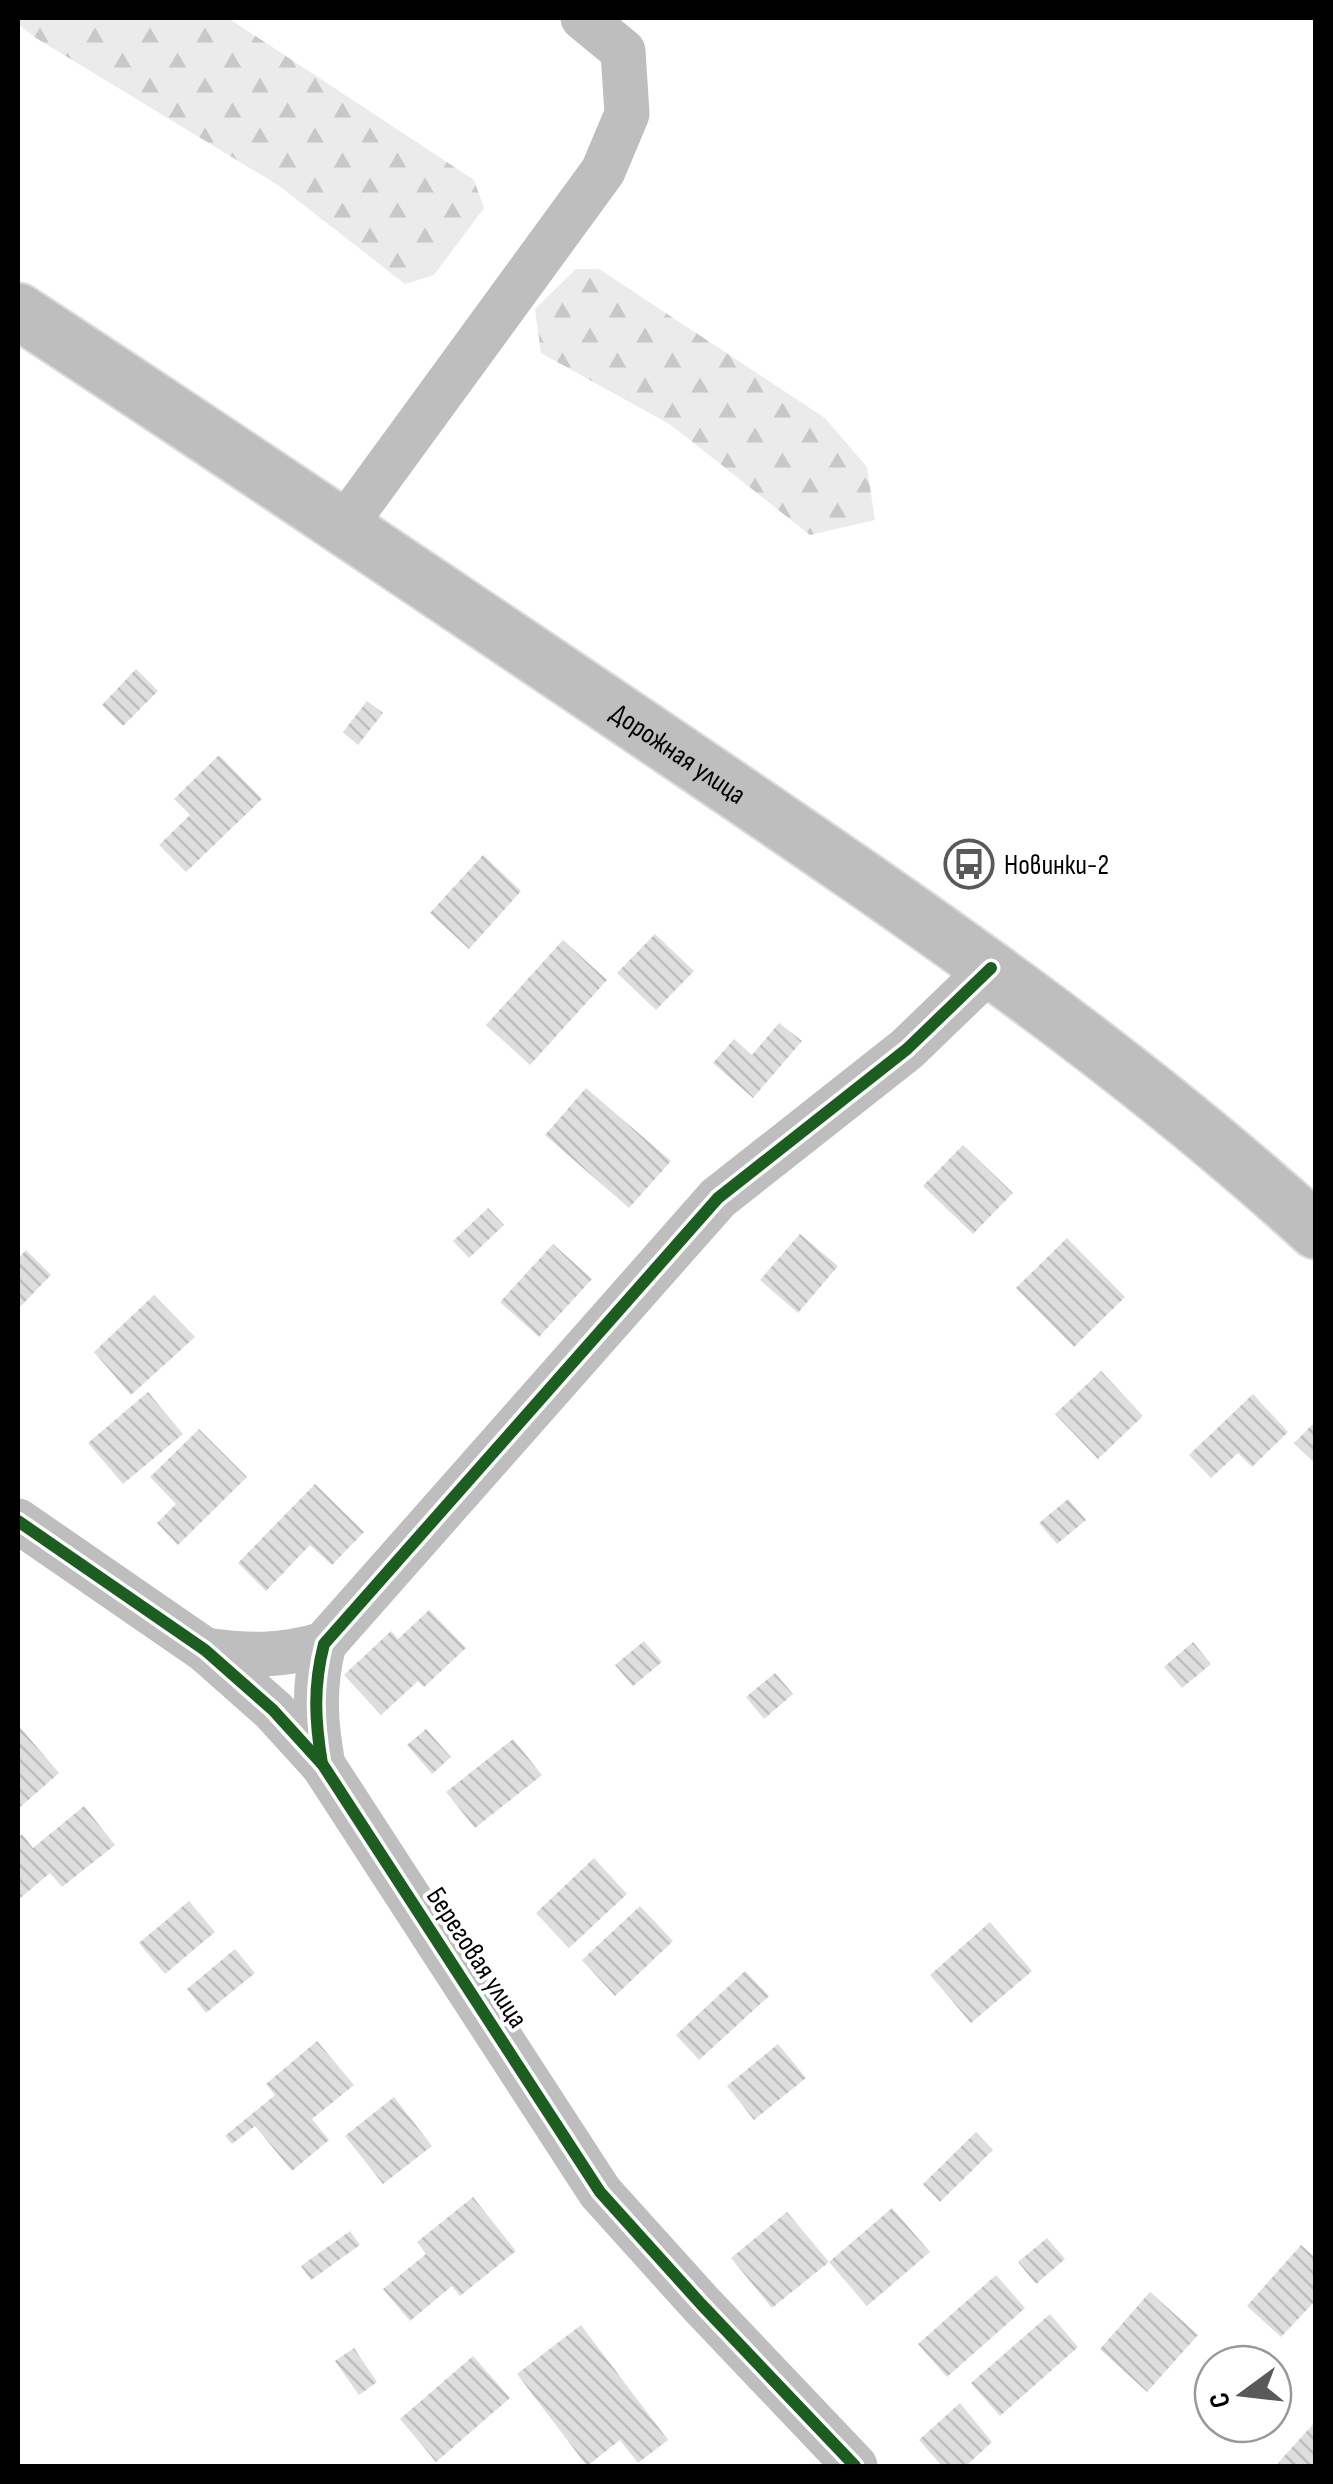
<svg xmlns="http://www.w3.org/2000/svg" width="1333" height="2484" viewBox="0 0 1333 2484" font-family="'Sofia Sans Condensed',sans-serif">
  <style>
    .forest { fill: url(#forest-firs) }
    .building { fill: url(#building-back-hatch) }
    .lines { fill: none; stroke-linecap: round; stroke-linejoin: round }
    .major-casing { stroke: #dbdbdb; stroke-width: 59 }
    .minor { stroke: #bebebe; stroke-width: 45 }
    .major { stroke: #bebebe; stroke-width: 55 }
    .cycleway-casing { stroke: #fff; stroke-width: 19 }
    .cycleway { stroke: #1b5e20; stroke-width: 12 }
    .labels { text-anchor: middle; stroke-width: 8; stroke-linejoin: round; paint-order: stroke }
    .street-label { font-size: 28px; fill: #000; stroke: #fff }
    .poi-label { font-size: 28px; fill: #000; stroke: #fff; text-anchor: start }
  </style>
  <defs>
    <pattern id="forest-firs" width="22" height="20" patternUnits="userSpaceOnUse" patternTransform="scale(2.5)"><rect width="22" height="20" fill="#ebebeb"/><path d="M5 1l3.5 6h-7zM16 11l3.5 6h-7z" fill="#c8c8c8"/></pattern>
    <pattern id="building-back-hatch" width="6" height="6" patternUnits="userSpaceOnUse" patternTransform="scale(2.5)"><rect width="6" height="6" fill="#dedede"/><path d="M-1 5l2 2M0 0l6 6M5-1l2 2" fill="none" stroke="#bdbdbd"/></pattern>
  </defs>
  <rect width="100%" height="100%" fill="#fff"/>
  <!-- forest -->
  <g class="forest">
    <path d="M18 18H228L474 180 484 208 434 275 405 284 278 185 36 38 18 24Z"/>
    <path d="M576 269H599L825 418 867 467 875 520 810 535 671 425 541 353 535 309Z"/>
  </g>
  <!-- building -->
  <g class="building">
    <path d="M136 669 158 691 123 726 102 705Z"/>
    <path d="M367 701 383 713 358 745 343 732Z"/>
    <path d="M219 755 262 799 186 872 159 845 190 815 174 799Z"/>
    <path d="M483 855 521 891 469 949 430 913Z"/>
    <path d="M655 934 694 971 656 1010 617 973Z"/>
    <path d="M563 940 607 980 530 1065 486 1025Z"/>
    <path d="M779 1023 802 1041 753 1098 713 1063 734 1039 752 1055Z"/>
    <path d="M586 1088 671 1161 629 1208 545 1135Z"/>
    <path d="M963 1145 1013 1193 973 1234 923 1186Z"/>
    <path d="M488 1208 504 1225 469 1258 453 1241Z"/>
    <path d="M800 1234 838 1266 798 1313 760 1280Z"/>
    <path d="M1067 1238 1125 1297 1074 1347 1016 1288Z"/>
    <path d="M553 1244 592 1279 539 1337 500 1302Z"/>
    <path d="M26 1250 51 1275 18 1309V1259Z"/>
    <path d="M154 1295 195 1337 131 1395 94 1352Z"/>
    <path d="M1101 1371 1143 1416 1098 1459 1055 1414Z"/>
    <path d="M148 1392 183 1434 123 1484 88 1443Z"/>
    <path d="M1253 1394 1288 1432 1252 1467 1238 1453 1211 1478 1189 1455Z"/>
    <path d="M1316 1421V1464L1294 1443Z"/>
    <path d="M199 1429 247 1477 178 1545 157 1523 176 1504 150 1477Z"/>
    <path d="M315 1484 364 1532 332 1565 310 1545 266 1591 238 1563Z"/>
    <path d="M1068 1499 1086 1520 1057 1544 1039 1523Z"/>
    <path d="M429 1610 466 1648 424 1687 418 1681 381 1715 344 1675 391 1631 398 1639Z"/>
    <path d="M644 1641 662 1662 633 1686 615 1665Z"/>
    <path d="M1193 1642 1211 1664 1182 1688 1164 1667Z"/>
    <path d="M775 1673 793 1694 764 1719 746 1697Z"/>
    <path d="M18 1725 59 1773 18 1809Z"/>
    <path d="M426 1729 451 1757 432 1774 407 1745Z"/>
    <path d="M513 1739 542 1775 475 1828 446 1792Z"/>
    <path d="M84 1806 115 1845 62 1887 50 1873 18 1900V1838L22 1834 33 1848Z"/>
    <path d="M594 1858 627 1894 569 1948 536 1913Z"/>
    <path d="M189 1901 215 1932 165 1974 139 1943Z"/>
    <path d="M640 1906 673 1941 615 1996 582 1960Z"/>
    <path d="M990 1922 1032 1971 971 2023 930 1975Z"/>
    <path d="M235 1949 255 1973 206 2013 187 1989Z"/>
    <path d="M745 1971 769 1996 699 2060 676 2035Z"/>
    <path d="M317 2041 354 2085 312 2119 329 2140 292 2171 255 2126 232 2144 225 2136 275 2095 266 2084Z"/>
    <path d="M778 2044 806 2078 754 2120 727 2086Z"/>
    <path d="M394 2097 432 2146 383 2184 345 2136Z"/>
    <path d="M976 2132 993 2150 940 2202 923 2184Z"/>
    <path d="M473 2197 516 2251 460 2296 452 2286 410 2321 383 2289 426 2254 417 2242Z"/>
    <path d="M892 2208 930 2252 867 2306 829 2262Z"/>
    <path d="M787 2212 829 2262 772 2308 731 2258Z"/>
    <path d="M350 2231 360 2245 311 2280 301 2266Z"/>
    <path d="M1047 2238 1065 2259 1036 2284 1018 2262Z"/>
    <path d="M1301 2245 1316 2258V2300L1281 2337 1247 2306Z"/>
    <path d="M996 2275 1025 2308 947 2377 918 2344Z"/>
    <path d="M1150 2292 1198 2335 1147 2392 1100 2349Z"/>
    <path d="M1050 2314 1078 2347 1000 2416 971 2383Z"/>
    <path d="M581 2325 668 2440 638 2463 620 2440 587 2466 517 2374Z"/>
    <path d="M354 2348 377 2382 359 2395 335 2361Z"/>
    <path d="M473 2356 510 2398 436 2462 400 2419Z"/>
    <path d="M960 2403 992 2442 966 2466H942L919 2440Z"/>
    <path d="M1316 2421V2466H1282L1278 2463Z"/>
  </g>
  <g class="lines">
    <!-- major casing -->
    <g class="major-casing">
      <g id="major">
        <path id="s1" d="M18 311C238 455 457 603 676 751 897 901 1118 1050 1316 1231"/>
      </g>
    </g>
    <!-- minor -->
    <g class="minor">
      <path d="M344 526 603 171 627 114 623 51 583 18"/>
      <path d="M18 1521 205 1650 273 1710 323 1765 600 2192 701 2304 855 2466"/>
      <path d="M205 1650C251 1656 279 1657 324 1644"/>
      <path d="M323 1765C315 1722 313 1686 324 1644L718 1198 907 1049 991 968"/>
    </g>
    <!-- major -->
    <use href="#major" class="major"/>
    <!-- cycleway casing -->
    <g class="cycleway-casing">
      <g id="cycleway">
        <path d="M18 1521 205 1650 273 1710 323 1765 600 2192 701 2304 855 2466"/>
        <path d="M322 1764C315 1721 313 1686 324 1644L718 1198 907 1049 991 968"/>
      </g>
    </g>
    <!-- cycleway -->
    <use href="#cycleway" class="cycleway"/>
  </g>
  <!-- icons -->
  <defs>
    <g id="bus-ring" transform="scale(2.5)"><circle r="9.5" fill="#fff" stroke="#595959" stroke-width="1.5"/><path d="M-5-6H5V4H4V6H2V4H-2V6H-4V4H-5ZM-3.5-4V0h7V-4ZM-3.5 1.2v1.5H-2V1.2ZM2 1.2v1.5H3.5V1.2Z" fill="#595959"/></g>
  </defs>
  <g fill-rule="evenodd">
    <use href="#bus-ring" x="969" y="864"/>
  </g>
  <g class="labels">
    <!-- street labels -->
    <g class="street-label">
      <text dy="10" stroke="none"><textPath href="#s1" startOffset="795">Дорожная улица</textPath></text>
      <text transform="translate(478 1957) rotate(57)" y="10">Береговая улица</text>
    </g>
    <!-- poi labels -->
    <g class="poi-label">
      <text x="1004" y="874">Новинки-2</text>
    </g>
  </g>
  <!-- border -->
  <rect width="1333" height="2484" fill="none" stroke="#000000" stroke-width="40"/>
  <!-- north arrow -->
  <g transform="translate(1243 2394) rotate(255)"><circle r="48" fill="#ffffff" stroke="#999999" stroke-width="2.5"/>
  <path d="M0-8L18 38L0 25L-18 38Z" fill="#595959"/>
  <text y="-15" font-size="28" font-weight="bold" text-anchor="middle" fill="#000000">С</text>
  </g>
</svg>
